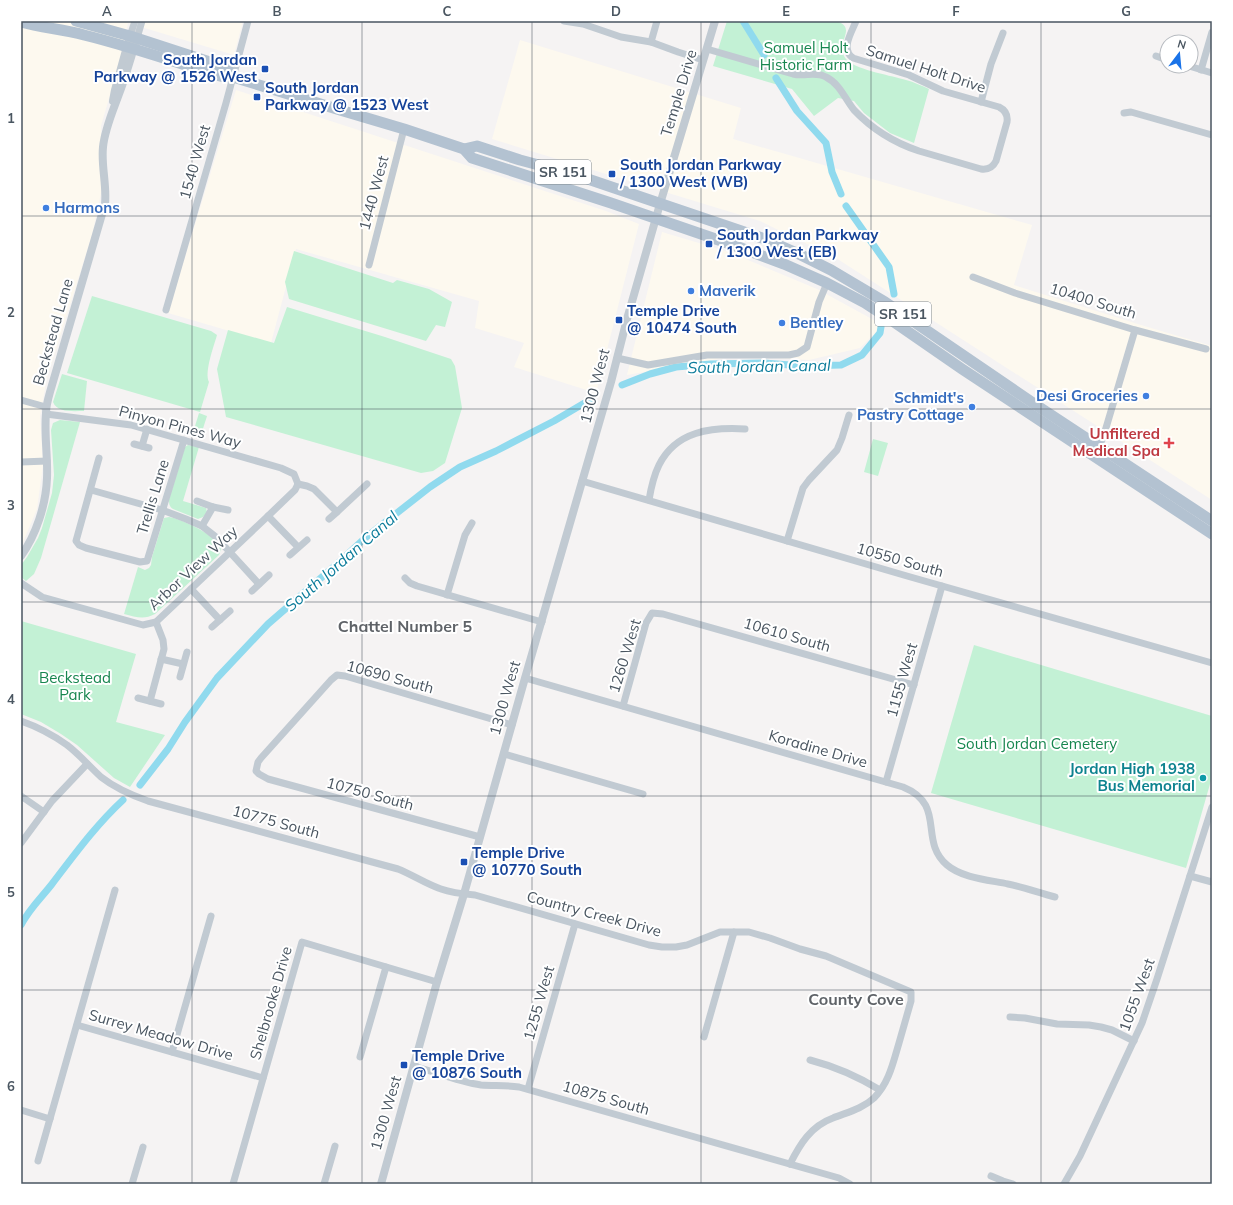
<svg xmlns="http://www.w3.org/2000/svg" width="1233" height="1205" viewBox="0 0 1233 1205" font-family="Mulish,sans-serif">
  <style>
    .commercial { fill: #fdf9ef }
    .green { fill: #c3f1d5 }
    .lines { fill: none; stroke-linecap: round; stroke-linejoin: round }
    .canal { stroke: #90daee; stroke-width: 7 }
    .minor { stroke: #c1cad2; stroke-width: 7 }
    .tertiary { stroke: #c1cad2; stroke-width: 8 }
    .primary { stroke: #b3c2d1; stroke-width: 11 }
    .grid { fill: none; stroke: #4a5661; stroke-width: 1; stroke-opacity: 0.55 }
    .transit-dot { fill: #1a4fb4; stroke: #fff; stroke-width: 1.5 }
    .shop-dot { fill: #3f7fe0; stroke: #fff; stroke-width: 1.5 }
    .health-dot { fill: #e0444e; stroke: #fff; stroke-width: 1.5 }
    .culture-dot { fill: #0f9aa8; stroke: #fff; stroke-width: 1.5 }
    .labels { text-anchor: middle; stroke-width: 4; stroke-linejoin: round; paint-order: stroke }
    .shield { fill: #fff; stroke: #808990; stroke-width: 1 }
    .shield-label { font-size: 14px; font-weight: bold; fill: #4a5661 }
    .park-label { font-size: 15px; fill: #17864f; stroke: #fff }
    .transit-label { font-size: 15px; font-weight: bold; fill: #164399; stroke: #fff; text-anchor: start }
    .street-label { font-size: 15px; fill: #4a5661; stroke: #fff }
    .shop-label { font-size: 15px; font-weight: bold; fill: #366cbe; stroke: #fff; text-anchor: start }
    .health-label { font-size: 15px; font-weight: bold; fill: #be3a42; stroke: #fff; text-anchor: end }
    .culture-label { font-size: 15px; font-weight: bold; fill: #0d838f; stroke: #fff; text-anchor: end }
    .water-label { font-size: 16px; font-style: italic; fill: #0c7c9b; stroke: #fff }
    .neighbourhood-label { font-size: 16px; font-weight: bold; fill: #5f6368; stroke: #fff }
    .neatline { fill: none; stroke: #4a5661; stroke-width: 1.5 }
    .grid-label { font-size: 13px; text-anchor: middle; font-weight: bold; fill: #4a5661 }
  </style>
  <rect width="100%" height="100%" fill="#f5f3f3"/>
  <!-- commercial -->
  <g class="commercial">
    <path d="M21 21H243L234 55 128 23 121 57 101 126 102 189 92 235 47 378 40 416 43 465 37 509 21 547Z"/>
    <path d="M520 40 741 108 733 139 1032 225 1014 285 1141 325 1212 346V500L836 258 760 221 492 139Z"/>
    <path d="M236 90 606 211 639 224 596 393 514 367 524 343 475 328 479 301 296 249 271 343 168 313Z"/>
    <path d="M662 232 729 252 817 289 883 325 860 348 809 360 736 356 627 375Z"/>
  </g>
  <!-- green -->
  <g class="green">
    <path d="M727 21H836C860 28 831 45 848 61 858 70 893 76 906 80 914 82 922 86 929 89L914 143 890 133 864 113 854 101 838 98 814 116 792 89 713 66Z"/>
    <path d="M294 251 393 283 397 280 429 289 452 302 445 327 436 325 426 341 289 299 285 282Z"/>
    <path d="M92 296 211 331 217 335C214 346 204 372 209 382L200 412 67 373Z"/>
    <path d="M287 307 385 337 451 359 455 366 462 408 445 463 433 471 421 473 226 417 217 369 228 330 274 343Z"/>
    <path d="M62 374 87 381 84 411C74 411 57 413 53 402Z"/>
    <path d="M199 413 207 416 200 438 192 436Z"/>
    <path d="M60 420 80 422 41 558 34 574 26 581 21 577V565L27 557 38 538 42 528 52 493 54 475 51 430 53 423Z"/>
    <path d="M873 439 888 443 878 476 864 472Z"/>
    <path d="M188 445 199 447 183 501 206 508 207 512 203 517 198 519 173 509C169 506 169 504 169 499L185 447Z"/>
    <path d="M169 517C182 519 213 534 220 546 222 549 220 552 219 555L155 614C144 620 136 617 124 614L138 567 145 570 149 568 151 565 152 557 163 521 164 518Z"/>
    <path d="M21 621 136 654 116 722 165 735 130 787 114 778 77 745 61 734 41 722 21 714Z"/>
    <path d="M974 645 1212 716V777L1186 868 931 793Z"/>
  </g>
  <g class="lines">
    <!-- canal -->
    <g class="canal">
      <path d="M743 21 764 55"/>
      <path d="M776 78 797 111 826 143 832 172 841 194"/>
      <path d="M846 206 889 267 894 294"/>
      <path d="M622 385 650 374 676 367 711 364 764 363 803 366 841 365 862 355 880 333 881 327"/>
      <path d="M140 785 168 749 185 722 217 678 268 624 337 564 365 538 430 487 460 467 496 451 554 421 593 398"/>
      <path d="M21 925C29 909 42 897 52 884 75 854 96 825 123 800"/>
    </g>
    <!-- minor -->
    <g class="minor">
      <path d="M564 21 583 24 621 37 651 42 678 52 703 60"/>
      <path d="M130 36 135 21"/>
      <path d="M137 38 142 21"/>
      <path d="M651 42 657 21"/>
      <path d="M707 49 793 74C805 77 815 71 826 77 840 84 845 99 854 110 872 129 895 143 919 151L981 169C988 170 993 167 996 161L1007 122C1008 115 1005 110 999 107L943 91 909 75 853 58C840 49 852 32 856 21"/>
      <path d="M1156 56 1167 60"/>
      <path d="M1189 66 1212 73"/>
      <path d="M1201 70 1212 32"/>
      <path d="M981 102 991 64 1003 33"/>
      <path d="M1124 113 1131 112 1212 135"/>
      <path d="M369 265 404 129"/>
      <path d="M973 277 1015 293 1135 330 1206 349"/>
      <path d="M166 310 226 103 248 21"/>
      <path d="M617 358 648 365 707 355H789L798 353 807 347 819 302 827 283"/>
      <path d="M21 400 46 407"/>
      <path d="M46 414 131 425 281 468 294 474 298 484"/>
      <path d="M134 444 149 448"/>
      <path d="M142 446 147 429"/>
      <path d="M1099 446 1103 438 1135 330"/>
      <path d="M99 458 76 541 79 545 86 548 140 562 147 561 184 440"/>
      <path d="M21 462 47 461"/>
      <path d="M582 481 907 576 1212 663"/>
      <path d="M298 484 307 486 314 489 337 512 367 484"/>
      <path d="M91 490 162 510 186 519 202 526 216 537 259 584"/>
      <path d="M649 500C651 488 654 475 659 465 676 431 711 427 745 429"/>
      <path d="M197 501 213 507 228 510"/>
      <path d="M268 516 298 547"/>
      <path d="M329 519 337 512"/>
      <path d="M202 526 213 507"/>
      <path d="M787 541 803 488 809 480 837 450 842 438 849 415"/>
      <path d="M290 555 307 540"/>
      <path d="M405 578 410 583 417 586 542 622"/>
      <path d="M21 583 42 597 143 625 156 622 268 516 295 490 298 484"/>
      <path d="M191 589 220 620"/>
      <path d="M252 591 269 575"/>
      <path d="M447 595 465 535 472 523"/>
      <path d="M212 627 230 611"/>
      <path d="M161 659 183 664"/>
      <path d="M180 677 187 652"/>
      <path d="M525 678 903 787C947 805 918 840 947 865 962 878 989 880 1008 884 1024 887 1039 893 1055 897"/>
      <path d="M138 698 161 704"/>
      <path d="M150 701 164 649 163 640 156 622"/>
      <path d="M623 706 646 623 652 613 663 614 914 685"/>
      <path d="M21 721C38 727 53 735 67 745 80 755 90 767 101 777 115 788 131 795 148 801L398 869C413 875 426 884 441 889 452 893 463 894 475 895L649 945 662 947H676L687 945 720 932H749L770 938 800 949 826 956 911 992V1001C907 1015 903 1029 899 1043 893 1063 889 1083 874 1098 862 1109 848 1112 833 1118 811 1126 800 1144 790 1164"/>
      <path d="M504 754 643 794"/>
      <path d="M886 782 942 586"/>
      <path d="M21 796 44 812"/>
      <path d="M480 837 268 779 259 774 256 771 258 762 261 758 331 680 337 675 345 676 512 725"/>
      <path d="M21 843 52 801 87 764"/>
      <path d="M1190 876 1212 882"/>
      <path d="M1010 1017 1025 1018 1057 1024 1089 1025 1101 1027 1112 1030 1134 1041"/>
      <path d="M77 1025 263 1078"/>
      <path d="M704 1037 734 932"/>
      <path d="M172 1052 211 916"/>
      <path d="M360 1057 386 967"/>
      <path d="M810 1060C837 1067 857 1076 880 1090"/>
      <path d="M414 1066C435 1072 460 1082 481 1085 494 1086 506 1085 519 1087L839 1178 850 1184"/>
      <path d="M528 1089 575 924"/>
      <path d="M21 1110 50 1119"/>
      <path d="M38 1161 115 890"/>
      <path d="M991 1176 1003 1181 1013 1184"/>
      <path d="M132 1184 143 1147"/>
      <path d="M233 1184 302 942 437 982"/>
      <path d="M324 1184 335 1146"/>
      <path d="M1064 1184 1080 1156 1142 1023 1157 979 1212 807"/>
    </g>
    <!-- tertiary -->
    <g class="tertiary">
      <path d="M113 101 115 90 128 43"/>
      <path d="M21 556C36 535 46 505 47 478 48 457 44 435 46 413 46 406 48 399 50 392L105 204C107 185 101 166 103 147 105 128 113 111 119 94 125 78 130 61 135 44"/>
      <path d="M381 1184 437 982 464 894 525 678 611 382 627 319 660 204 715 21"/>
    </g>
    <!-- primary -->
    <g class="primary">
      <path d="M76 21 130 36 219 65 227 69 233 77"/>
      <path d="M21 22C42 28 63 29 84 35 129 46 172 61 216 75L224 77H233L340 110 404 129 464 149 472 158 611 203 733 245 784 264 827 283 865 303 894 322 962 369 1212 534"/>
      <path d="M464 149 477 146 520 160 576 175 762 238 799 254 831 270 885 302 1036 405 1212 521"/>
    </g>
  </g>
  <!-- grid -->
  <path class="grid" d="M192 21V1184M362 21V1184M532 21V1184M701 21V1184M871 21V1184M1041 21V1184M21 216H1212M21 409H1212M21 602H1212M21 796H1212M21 990H1212"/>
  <!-- markers -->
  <g class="transit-dot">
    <rect x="261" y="65" width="8" height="8" rx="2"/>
    <rect x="253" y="93" width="8" height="8" rx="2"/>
    <rect x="608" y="170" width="8" height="8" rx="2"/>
    <rect x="705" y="240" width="8" height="8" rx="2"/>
    <rect x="615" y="316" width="8" height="8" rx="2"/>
    <rect x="460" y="858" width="8" height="8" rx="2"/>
    <rect x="400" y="1061" width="8" height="8" rx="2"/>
  </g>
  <g class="shop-dot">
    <circle cx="46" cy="208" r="4"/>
    <circle cx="691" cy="291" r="4"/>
    <circle cx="782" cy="323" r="4"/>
    <circle cx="1146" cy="396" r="4"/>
    <circle cx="972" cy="407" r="4"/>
  </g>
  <path class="health-dot" d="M1167 437h4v4h4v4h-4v4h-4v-4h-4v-4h4z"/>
  <circle class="culture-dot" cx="1203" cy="778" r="4"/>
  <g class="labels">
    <!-- shield labels -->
    <g class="shield">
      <rect x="535" y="160" width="56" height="24" rx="3"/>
      <rect x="875" y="302" width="56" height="24" rx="3"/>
    </g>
    <g class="shield-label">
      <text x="563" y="177">SR 151</text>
      <text x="903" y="319">SR 151</text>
    </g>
    <!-- park labels -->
    <g class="park-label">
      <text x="806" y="53">Samuel Holt<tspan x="806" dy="17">Historic Farm</tspan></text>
      <text x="75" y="683">Beckstead<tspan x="75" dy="17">Park</tspan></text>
      <text x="1037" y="749">South Jordan Cemetery</text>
    </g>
    <!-- transit labels -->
    <g class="transit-label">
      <text x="257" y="65" text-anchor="end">South Jordan<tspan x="257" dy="17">Parkway @ 1526 West</tspan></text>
      <text x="265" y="93">South Jordan<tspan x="265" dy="17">Parkway @ 1523 West</tspan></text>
      <text x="620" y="170">South Jordan Parkway<tspan x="620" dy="17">/ 1300 West (WB)</tspan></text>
      <text x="717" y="240">South Jordan Parkway<tspan x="717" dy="17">/ 1300 West (EB)</tspan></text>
      <text x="627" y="316">Temple Drive<tspan x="627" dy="17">@ 10474 South</tspan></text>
      <text x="472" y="858">Temple Drive<tspan x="472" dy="17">@ 10770 South</tspan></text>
      <text x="412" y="1061">Temple Drive<tspan x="412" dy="17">@ 10876 South</tspan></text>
    </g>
    <!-- street labels -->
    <g class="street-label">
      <text transform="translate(926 69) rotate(18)" y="5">Samuel Holt Drive</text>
      <text transform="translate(679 93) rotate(-73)" y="5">Temple Drive</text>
      <text transform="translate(195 162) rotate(-74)" y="5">1540 West</text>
      <text transform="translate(374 193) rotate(-75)" y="5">1440 West</text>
      <text transform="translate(1093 301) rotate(17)" y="5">10400 South</text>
      <text transform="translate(53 332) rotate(-74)" y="5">Beckstead Lane</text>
      <text transform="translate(595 386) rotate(-75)" y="5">1300 West</text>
      <text transform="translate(180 427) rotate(15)" y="5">Pinyon Pines Way</text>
      <text transform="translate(153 497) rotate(-73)" y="5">Trellis Lane</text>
      <text transform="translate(900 560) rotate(16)" y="5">10550 South</text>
      <text transform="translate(193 568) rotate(-43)" y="5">Arbor View Way</text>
      <text transform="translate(787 635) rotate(16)" y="5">10610 South</text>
      <text transform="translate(625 656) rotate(-73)" y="5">1260 West</text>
      <text transform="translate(390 677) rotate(15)" y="5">10690 South</text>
      <text transform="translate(902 680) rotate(-74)" y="5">1155 West</text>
      <text transform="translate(505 698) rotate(-74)" y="5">1300 West</text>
      <text transform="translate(818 749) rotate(16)" y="5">Koradine Drive</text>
      <text transform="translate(370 794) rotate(15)" y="5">10750 South</text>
      <text transform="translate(276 822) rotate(15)" y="5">10775 South</text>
      <text transform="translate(594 914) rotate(15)" y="5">Country Creek Drive</text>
      <text transform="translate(1137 995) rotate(-70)" y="5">1055 West</text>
      <text transform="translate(271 1003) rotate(-74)" y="5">Shelbrooke Drive</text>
      <text transform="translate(539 1003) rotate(-74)" y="5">1255 West</text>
      <text transform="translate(161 1035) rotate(16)" y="5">Surrey Meadow Drive</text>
      <text transform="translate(606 1098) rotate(16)" y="5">10875 South</text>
      <text transform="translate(386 1113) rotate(-74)" y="5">1300 West</text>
    </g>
    <!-- shop labels -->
    <g class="shop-label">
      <text x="54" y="213">Harmons</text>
      <text x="699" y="296">Maverik</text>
      <text x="790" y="328">Bentley</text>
      <text x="1138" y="401" text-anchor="end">Desi Groceries</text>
      <text x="964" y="403" text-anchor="end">Schmidt's<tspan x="964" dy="17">Pastry Cottage</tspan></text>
    </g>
    <!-- health labels -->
    <g class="health-label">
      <text x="1160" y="439">Unfiltered<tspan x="1160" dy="17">Medical Spa</tspan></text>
    </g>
    <!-- culture labels -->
    <g class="culture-label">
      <text x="1195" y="774">Jordan High 1938<tspan x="1195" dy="17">Bus Memorial</tspan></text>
    </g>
    <!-- water labels -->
    <g class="water-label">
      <text transform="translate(759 366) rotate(-1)" y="6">South Jordan Canal</text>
      <text transform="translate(341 561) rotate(-41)" y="6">South Jordan Canal</text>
    </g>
    <!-- neighbourhood labels -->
    <g class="neighbourhood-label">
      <text x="405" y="632">Chattel Number 5</text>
      <text x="856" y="1005">County Cove</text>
    </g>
  </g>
  <!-- border -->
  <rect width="1233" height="1205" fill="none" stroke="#ffffff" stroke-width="44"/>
  <!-- north arrow -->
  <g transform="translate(1179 54) rotate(16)"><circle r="19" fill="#ffffff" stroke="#b7bbc0"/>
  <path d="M0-3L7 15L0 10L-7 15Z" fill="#1a73e8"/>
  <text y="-6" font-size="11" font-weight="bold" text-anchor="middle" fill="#4a5661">N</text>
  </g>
  <rect x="22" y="22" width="1189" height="1161" class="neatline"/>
  <g class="grid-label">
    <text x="107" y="16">A</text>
    <text x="277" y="16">B</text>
    <text x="447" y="16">C</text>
    <text x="616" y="16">D</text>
    <text x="786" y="16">E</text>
    <text x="956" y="16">F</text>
    <text x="1126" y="16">G</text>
    <text x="11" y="123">1</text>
    <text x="11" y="317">2</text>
    <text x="11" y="510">3</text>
    <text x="11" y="704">4</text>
    <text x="11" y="897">5</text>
    <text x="11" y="1091">6</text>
  </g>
</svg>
